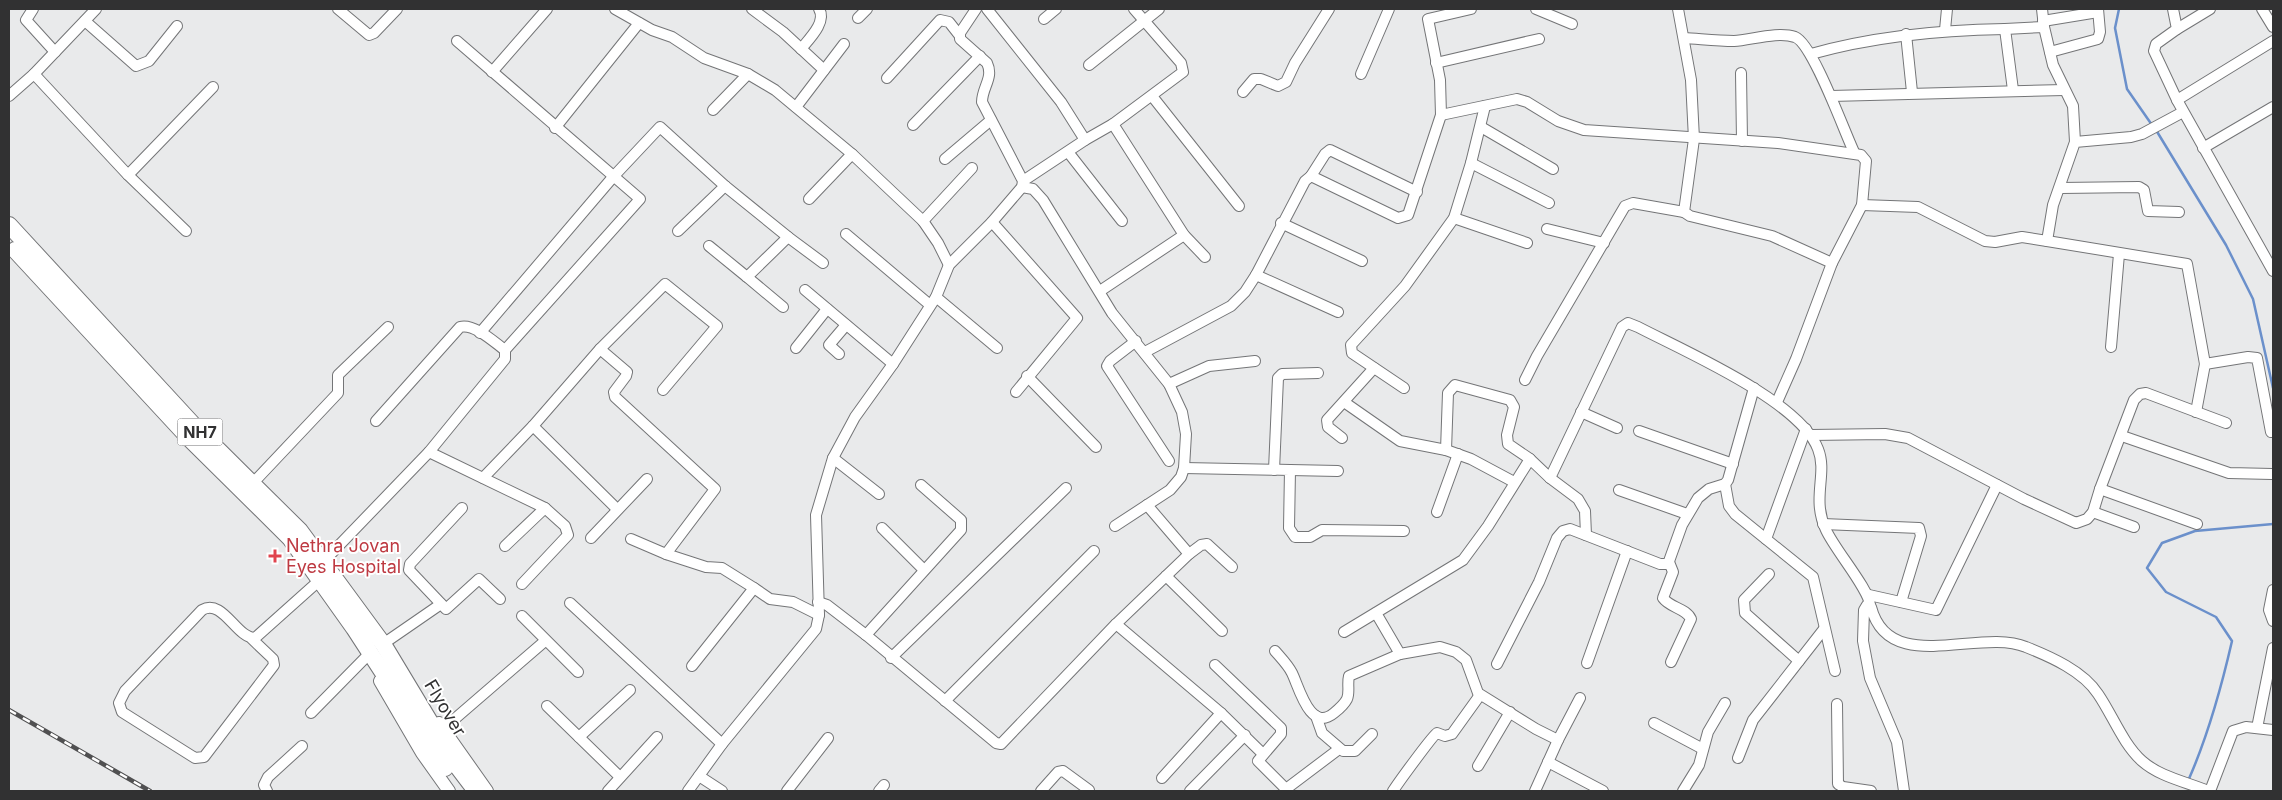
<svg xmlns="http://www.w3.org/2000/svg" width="2282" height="800" viewBox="0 0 2282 800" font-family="Inter,sans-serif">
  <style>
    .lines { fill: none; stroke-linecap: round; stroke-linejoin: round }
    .stream { stroke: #6b90cb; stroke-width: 2.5 }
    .minor-casing { stroke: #747577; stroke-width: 12 }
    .tertiary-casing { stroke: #747577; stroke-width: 14 }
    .trunk-casing { stroke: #747577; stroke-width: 18 }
    .minor { stroke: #fff; stroke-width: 10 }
    .tertiary { stroke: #fff; stroke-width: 12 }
    .trunk { stroke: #fff; stroke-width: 16 }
    .rail-casing { stroke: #505051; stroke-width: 4.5 }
    .rail { stroke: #fff; stroke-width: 2.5; stroke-dasharray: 8; stroke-linecap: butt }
    .health-dot { fill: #e0444e; stroke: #fff; stroke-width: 2 }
    .labels { text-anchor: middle; stroke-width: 4; stroke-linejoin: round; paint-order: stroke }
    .shield { fill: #fff; stroke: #6f6f70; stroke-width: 1 }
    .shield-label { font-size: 16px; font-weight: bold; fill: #313132 }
    .health-label { font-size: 18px; fill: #be3a42; stroke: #fff; text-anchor: start }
    .street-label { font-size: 18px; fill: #313132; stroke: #fff }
  </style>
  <rect width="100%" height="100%" fill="#e9eaeb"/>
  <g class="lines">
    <!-- stream -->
    <g class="stream">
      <path d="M2119 9 2115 28 2127 89 2152 125"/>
      <path d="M2156 130 2226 245 2253 299 2273 388"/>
      <path d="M2188 781C2208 736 2221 689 2232 641L2216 617 2166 592 2147 568 2162 543 2195 531 2273 524"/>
    </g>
    <!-- minor casing -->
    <g class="minor-casing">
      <g id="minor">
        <path d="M33 9 26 20 55 52"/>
        <path d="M338 9 369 35 374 33 397 9"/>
        <path d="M615 9 652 30 672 37 704 58 748 74 775 90 852 154 923 221 938 243 949 265"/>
        <path d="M752 9 783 32 824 70"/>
        <path d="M987 9 1061 102 1085 140 1023 181"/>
        <path d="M1536 9 1572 24"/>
        <path d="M1678 9 1691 80 1694 139 1684 212 1690 216 1772 236 1832 263"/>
        <path d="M2042 9 2044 27"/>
        <path d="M2173 9 2177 29 2156 44 2154 51 2177 100 2273 271"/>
        <path d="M2262 9 2273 27"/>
        <path d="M858 18 867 9"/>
        <path d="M1044 19 1056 9"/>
        <path d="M85 21 136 66 149 61 177 26"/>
        <path d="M2043 21 2098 12"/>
        <path d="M2177 29 2210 9"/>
        <path d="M1945 30 1947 9"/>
        <path d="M1906 34 1912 92"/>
        <path d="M1684 38C1701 39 1717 41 1734 41 1751 40 1778 31 1795 37 1813 44 1844 131 1854 152"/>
        <path d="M457 41 640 199 505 350"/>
        <path d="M801 49C809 39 827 22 819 9"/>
        <path d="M2050 52 2098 39 2100 32 2098 9"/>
        <path d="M1811 54C1875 36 1938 30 2005 29"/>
        <path d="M1436 63 1539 39"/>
        <path d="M1089 65 1159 9"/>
        <path d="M492 72 547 9"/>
        <path d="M1741 73 1742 141"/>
        <path d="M34 74 128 175 186 231"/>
        <path d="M1361 74 1389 9"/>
        <path d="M887 78 940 20 949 22 960 36"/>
        <path d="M2013 90 2005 29 2044 27 2053 65 2073 106 2075 142"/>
        <path d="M1243 92 1254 79H1261L1278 86 1286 82 1295 63 1329 9"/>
        <path d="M9 96 34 74 96 9"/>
        <path d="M1152 96 1239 206"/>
        <path d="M1831 96 2064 90"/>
        <path d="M2177 100 2273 41"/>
        <path d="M796 107 844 44"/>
        <path d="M713 110 748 74"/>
        <path d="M1441 115 1517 99 1527 102 1558 121 1584 130 1778 143 1861 155 1866 161 1862 205 1832 263 1796 359 1777 402"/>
        <path d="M1113 124 1184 235 1205 257"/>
        <path d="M913 125 980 56"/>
        <path d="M1481 127 1553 169"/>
        <path d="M555 128 639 23"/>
        <path d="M1085 140 1113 124 1183 72 1181 63 1134 9"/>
        <path d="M2203 148 2273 107"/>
        <path d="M1068 152 1122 221"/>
        <path d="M945 159 991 120"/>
        <path d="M1471 163 1549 203"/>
        <path d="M128 175 213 87"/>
        <path d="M1311 176 1325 154 1330 150 1417 192"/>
        <path d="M1022 187 1033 189 1043 200 1112 313 1169 384 1182 412 1186 434 1184 468 1181 477 1170 490 1115 526"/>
        <path d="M2061 188 2139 187 2144 190 2148 211 2179 212"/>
        <path d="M809 199 852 154"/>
        <path d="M1862 205 1918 207 1985 241 1995 242 2022 237 2047 241 2053 205 2075 142 2131 137 2142 134 2183 112"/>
        <path d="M1454 218 1527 243"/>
        <path d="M923 221 972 168"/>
        <path d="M992 222 1077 318 1016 392"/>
        <path d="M1281 223 1362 261"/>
        <path d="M1547 229 1604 243"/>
        <path d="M678 231 725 186"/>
        <path d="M846 234 930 305"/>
        <path d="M788 237 823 263"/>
        <path d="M2047 241 2187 264 2205 364 2248 357 2257 358 2271 432"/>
        <path d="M709 246 747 277"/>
        <path d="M1256 275 1338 312"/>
        <path d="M805 290 893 364"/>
        <path d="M1100 291 1184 235"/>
        <path d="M936 297 997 348"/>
        <path d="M480 333 613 177 660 127 725 186 788 237 747 277 783 307"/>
        <path d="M1136 341 1110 361 1107 366 1169 461"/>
        <path d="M2111 347 2119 254"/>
        <path d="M796 348 827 309"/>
        <path d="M600 349 627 372 626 376 614 392 615 397 715 489 666 554 631 539"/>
        <path d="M1145 352 1231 306 1245 292 1256 275 1305 181 1311 176 1398 218 1408 215 1441 115 1440 80 1428 19 1471 9"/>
        <path d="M839 354 829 345 846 325"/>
        <path d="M1027 376 1096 447"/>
        <path d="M1525 380 1537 356 1625 206 1633 203 1684 212"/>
        <path d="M1169 384 1209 366 1255 361"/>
        <path d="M1404 388 1352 353 1351 345 1405 286 1454 218 1471 163 1485 106"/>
        <path d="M1344 402 1400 441 1446 450 1471 459 1514 482"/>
        <path d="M1581 412 1617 428"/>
        <path d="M2196 412 2205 364"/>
        <path d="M533 426 617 509"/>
        <path d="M1639 431 1733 464"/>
        <path d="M1811 435 1885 434 1908 438 2024 499 2076 523 2087 519 2093 512 2100 489 2134 400 2140 394 2146 393 2226 423"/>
        <path d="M2122 436 2229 473 2272 474"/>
        <path d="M1342 438 1328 427 1327 420 1374 368"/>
        <path d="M1446 450 1448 393 1455 385 1510 400 1514 407 1507 435 1508 444 1530 459 1550 478 1578 499 1585 511 1586 535"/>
        <path d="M429 452 545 508 505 546"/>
        <path d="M833 458 879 494"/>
        <path d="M1184 468 1290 470 1289 528 1295 537H1310L1322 530 1404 531"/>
        <path d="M1274 470 1278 378 1282 374 1318 373"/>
        <path d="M1290 470 1338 471"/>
        <path d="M483 478 533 426 600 349 665 284 717 326 663 390"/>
        <path d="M1550 478 1622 327 1628 323 1638 327C1684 351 1800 401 1818 449 1828 474 1811 498 1826 530 1835 550 1869 589 1870 605"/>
        <path d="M253 483 338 393V375L388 327"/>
        <path d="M1725 484 1729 506 1735 514 1813 577 1835 671"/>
        <path d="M2100 489 2197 524"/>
        <path d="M1619 490 1687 514"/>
        <path d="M1147 505 1189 554 1201 545 1207 544 1232 567"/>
        <path d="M462 508 410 564 409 570 446 609 479 579 500 599"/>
        <path d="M1437 512 1458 454"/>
        <path d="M2093 512 2134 527"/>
        <path d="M1823 524 1919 528 1921 536 1901 602"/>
        <path d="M882 528 924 570"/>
        <path d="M591 538 647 479"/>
        <path d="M1766 539 1806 429"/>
        <path d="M666 554 706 567 722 568 754 588 692 666"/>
        <path d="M323 562 429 452 505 359V350C494 342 474 323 460 327L376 421"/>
        <path d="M1669 562 1673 572 1663 598C1670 608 1686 608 1691 619L1671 662"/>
        <path d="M1769 574 1744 600 1745 613 1799 661"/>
        <path d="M1166 576 1222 631"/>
        <path d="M522 584 568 535 565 526 545 508"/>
        <path d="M754 588 770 599 793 602 819 615"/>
        <path d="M2273 590 2269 610 2273 621"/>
        <path d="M1869 595 1936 610 1997 485"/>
        <path d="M818 602 827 605 866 635 996 743 1001 744 1116 624 1189 554"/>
        <path d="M570 603 722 744"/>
        <path d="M1376 613 1400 654 1440 647 1456 652 1466 660 1478 693 1536 729 1558 740 1580 698"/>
        <path d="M522 616 578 672"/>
        <path d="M1116 624 1221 713 1263 754"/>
        <path d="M1344 632 1463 560 1488 526 1530 459"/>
        <path d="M866 635 961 530V520L921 485"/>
        <path d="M251 638 273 659 274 665 204 757 195 758 122 712 119 703 125 691 202 610C223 598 236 638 255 638L321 579"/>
        <path d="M383 644 441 604"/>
        <path d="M1275 651C1281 658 1288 665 1292 673 1299 687 1310 733 1334 713 1339 709 1344 705 1347 699 1350 692 1347 684 1349 676L1400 654"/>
        <path d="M891 658 1066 488"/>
        <path d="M1587 663 1627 551"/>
        <path d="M1497 664 1539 582 1557 538 1563 531 1570 529 1660 564H1668L1682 525 1698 498 1709 489 1725 484 1728 480 1754 388"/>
        <path d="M1215 665 1281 728V734L1258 761 1288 791"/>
        <path d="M945 701 1094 551"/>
        <path d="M1837 704 1838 784 1843 787 1871 791"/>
        <path d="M547 706 620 777"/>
        <path d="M311 713 370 653"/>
        <path d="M1316 716 1322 733 1343 751H1355L1372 734"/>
        <path d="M1654 723 1703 749"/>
        <path d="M2257 728 2273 648"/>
        <path d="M443 729 545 641"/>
        <path d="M579 737 630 690"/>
        <path d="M1738 758 1753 720 1824 629"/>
        <path d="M1548 762 1603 791"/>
        <path d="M1478 766 1510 712"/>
        <path d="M699 776 722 791"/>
        <path d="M1162 778 1221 713"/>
        <path d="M1286 789 1339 749"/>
        <path d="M267 791 264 785 268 777 302 746"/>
        <path d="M608 791 657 737"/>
        <path d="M688 791 722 744 816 629 819 615 816 515 833 458 855 417 893 364 936 297 949 265 992 222 1022 187 1023 181 982 102C982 87 994 78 987 63L960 39V33L976 9"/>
        <path d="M787 791 828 738"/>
        <path d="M879 791 884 785"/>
        <path d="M1041 791 1058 772 1063 771 1089 790"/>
        <path d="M1190 791 1245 735"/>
        <path d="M1393 791C1398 783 1433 735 1437 733L1445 736 1452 734 1480 695"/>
        <path d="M1535 791 1558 740"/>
        <path d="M1683 791 1699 765 1708 732 1725 703"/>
        <path d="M1904 791 1897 742 1870 678 1863 641 1864 610 1867 605 1871 607C1889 677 1980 627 2026 647 2051 657 2083 671 2098 694 2113 716 2123 744 2142 761 2160 777 2187 782 2208 791"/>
        <path d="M2210 791 2233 731 2246 727 2273 730"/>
      </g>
    </g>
    <!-- tertiary casing -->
    <g class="tertiary-casing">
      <g id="tertiary">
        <path d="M380 681 422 753 449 791"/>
        <path d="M439 723 487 791"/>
      </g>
    </g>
    <!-- trunk casing -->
    <g class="trunk-casing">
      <g id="trunk">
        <path d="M9 225 198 430 300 531 383 644 454 762 476 791"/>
        <path d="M15 250 189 438 290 538 354 628 445 768"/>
      </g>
    </g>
    <!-- minor -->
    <use href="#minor" class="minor"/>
    <!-- tertiary -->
    <use href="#tertiary" class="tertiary"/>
    <!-- trunk -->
    <use href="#trunk" class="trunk"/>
    <!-- rail casing -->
    <g class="rail-casing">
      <path id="rail" d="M9 710 150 791"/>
    </g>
    <!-- rail -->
    <use href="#rail" class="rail"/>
  </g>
  <!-- markers -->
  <path class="health-dot" d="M272.5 548.5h5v5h5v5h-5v5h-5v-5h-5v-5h5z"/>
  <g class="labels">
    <!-- shield labels -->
    <rect class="shield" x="177.5" y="418.5" width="45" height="27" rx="4"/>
    <g class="shield-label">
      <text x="200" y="438">NH7</text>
    </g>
    <!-- health labels -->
    <g class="health-label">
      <text x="286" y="552">Nethra Jovan<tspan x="286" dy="21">Eyes Hospital</tspan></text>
    </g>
    <!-- street labels -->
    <g class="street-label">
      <text transform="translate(445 708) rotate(59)" y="6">Flyover</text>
    </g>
  </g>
  <!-- border -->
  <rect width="2282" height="800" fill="none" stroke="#313132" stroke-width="20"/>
</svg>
